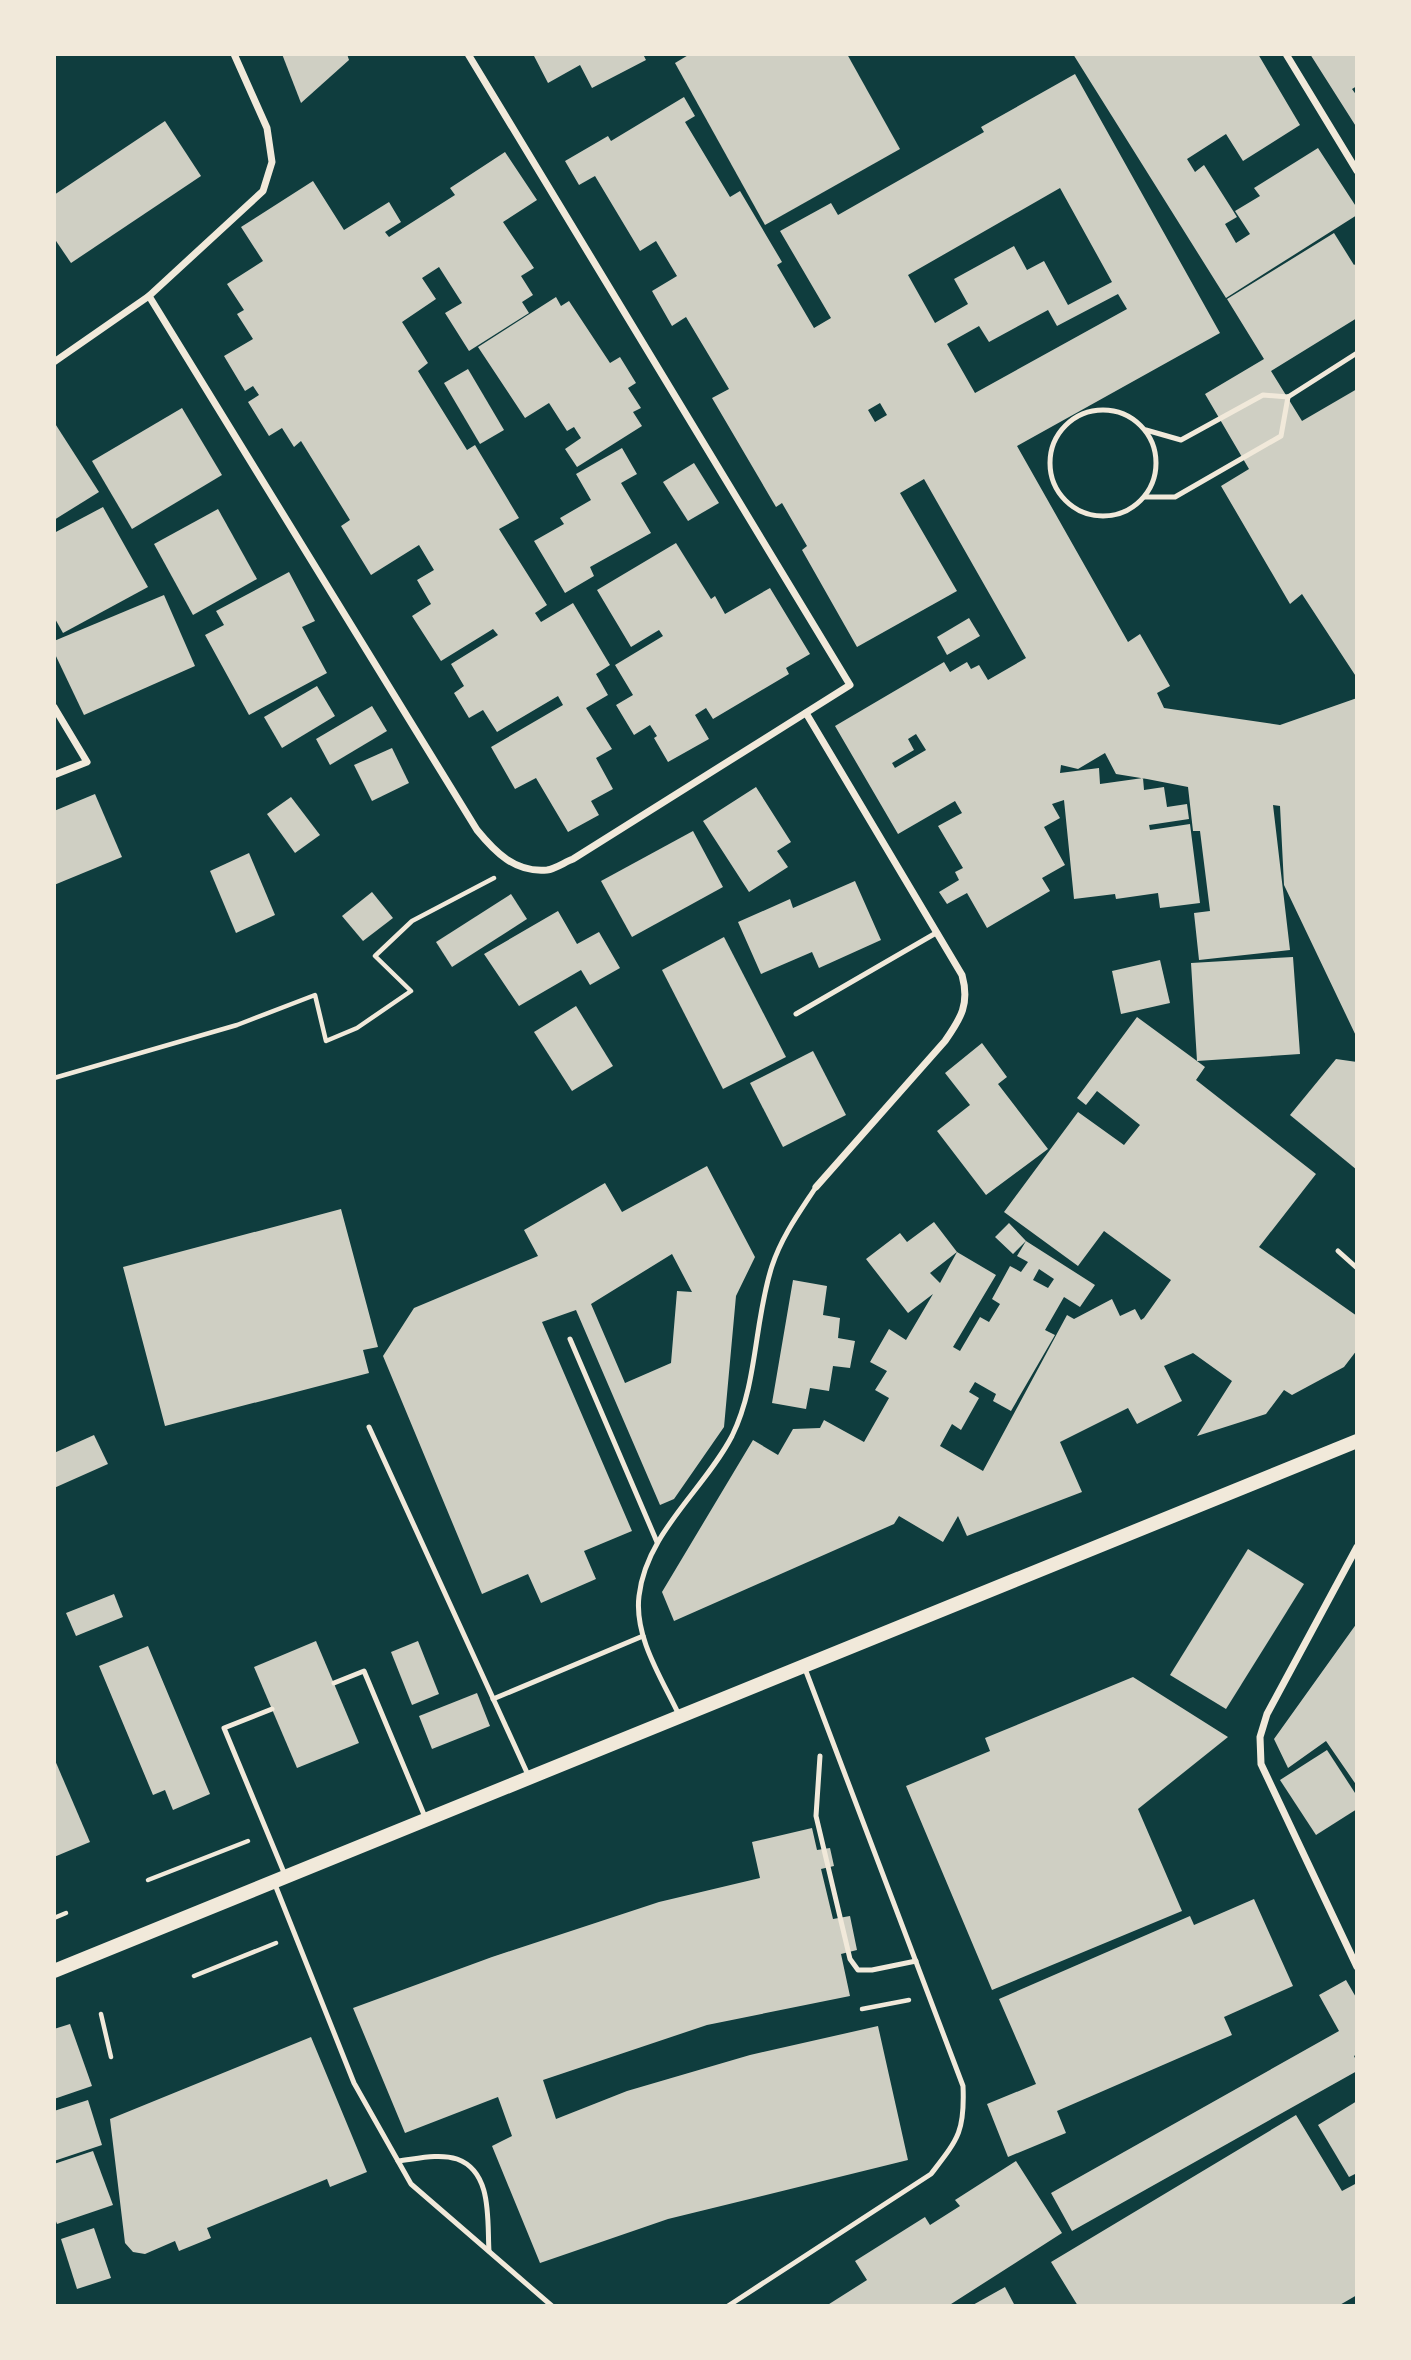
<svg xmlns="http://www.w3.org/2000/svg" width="1411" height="2360" viewBox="0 0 1411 2360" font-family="'Roboto Serif',serif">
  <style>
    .building { fill: #cfcfc3; fill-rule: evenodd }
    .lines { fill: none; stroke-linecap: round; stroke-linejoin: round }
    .path { stroke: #f1e9da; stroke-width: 4.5 }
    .service { stroke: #f1e9da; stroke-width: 5 }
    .minor { stroke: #f1e9da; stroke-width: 7 }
    .secondary { stroke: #f1e9da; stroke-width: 14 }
  </style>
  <rect width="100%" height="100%" fill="#0f3d3e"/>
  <!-- building -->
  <g class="building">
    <path d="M282 54H347L349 60 301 103Z"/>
    <path d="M533 54H643L646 60 592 88 580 65 548 83Z"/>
    <path d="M690 54H847L900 149 765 225 675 63Z"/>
    <path d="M1073 54H1258L1300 125 1243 161 1226 134 1187 159 1195 172 1204 165 1237 217 1225 224 1236 243 1250 234 1235 211 1260 196 1254 188 1318 148 1357 208V215L1226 298Z"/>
    <path d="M1310 54H1357V86L1352 89 1357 96V128Z"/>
    <path d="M1075 74 1220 333 1017 446 1128 642 1140 634 1170 686 1157 693 1164 708 1280 725 1357 698V1038L1284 885 1280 806 1273 805 1290 950 1199 960 1194 913 1210 911 1200 831H1193L1188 787 1147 779 1116 774 1105 753 1078 769 1061 765 1060 773 1099 768 1100 784 1143 778 1144 790 1164 787 1167 807 1187 804 1189 819 1149 825 1150 830 1190 824 1200 903 1160 908 1158 893 1116 899 1115 894 1074 899 1064 800 1052 804 1060 818 1044 827 1065 865 1042 878 1050 891 987 928 967 893 947 904 939 892 959 880 955 872 963 868 938 826 962 813 955 801 898 834 835 726 944 662 950 672 967 662 971 669 979 665 988 680 1026 658 924 479 900 493 957 591 857 647 802 550 807 546 782 503 776 507 712 398 729 389 686 317 672 326 652 291 677 276 656 241 640 251 595 176 579 185 565 161 608 136 611 141 684 97 695 116 685 122 730 197 740 191 782 262 777 265 814 328 831 318 780 231 831 203 838 215 984 132 981 127ZM1060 188 1112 282 1068 305 1044 261 1027 270 1014 246 954 279 968 304 935 323 908 275ZM1118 294 1127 309 975 393 947 344 979 326 989 342 1048 310 1057 326ZM880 403 887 415 875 422 868 410ZM916 734 926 750 895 768 892 763 914 750 908 739Z"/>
    <path d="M165 121 201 176 71 263 54 238V195Z"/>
    <path d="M505 152 537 200 503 222 534 268 521 276 533 295 522 302 529 313 469 351 445 313 462 303 439 267 422 278 436 299 402 322 428 363 418 371 467 450 475 445 519 518 499 529 547 605 535 613 541 622 573 603 610 665 596 674 608 695 586 708 612 749 596 758 613 789 591 801 599 815 568 832 536 778 515 789 491 747 563 705 558 696 497 732 483 710 469 718 454 693 464 686 451 664 498 635 493 629 441 661 412 616 431 604 417 580 434 570 419 545 371 575 341 526 350 520 301 441 294 447 282 428 269 436 248 402 259 395 253 386 245 391 224 356 253 339 237 314 244 310 227 284 263 261 241 227 313 181 344 230 389 202 401 222 385 232 389 237 455 195 450 188Z"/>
    <path d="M1334 233 1354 265 1357 263V318L1271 371 1302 421 1357 389V678L1302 594 1290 604 1221 486 1249 469 1205 394 1264 359 1227 299Z"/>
    <path d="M556 297 561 306 569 301 610 363 620 357 636 383 628 388 641 408 633 412 642 426 577 467 565 449 581 438 574 427 567 431 549 403 525 418 478 347Z"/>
    <path d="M468 369 504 430 480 444 444 383Z"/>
    <path d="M182 408 222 475 132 529 92 461Z"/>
    <path d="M54 422 99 492 54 520Z"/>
    <path d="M622 448 637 474 621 483 651 533 590 567 594 576 565 593 534 541 564 524 560 518 591 500 576 474Z"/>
    <path d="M694 463 719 503 688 521 663 482Z"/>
    <path d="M103 507 148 587 63 633 54 617V533Z"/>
    <path d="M218 509 257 579 193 615 154 544Z"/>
    <path d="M676 543 711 599 715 596 725 614 770 588 810 654 786 668 789 674 713 719 706 708 695 715 709 739 668 762 654 738 657 736 650 725 634 735 616 705 633 695 615 665 663 636 659 630 631 647 597 590Z"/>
    <path d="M289 572 315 621 302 627 327 673 249 715 205 635 224 625 216 611Z"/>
    <path d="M164 595 195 666 84 715 54 652V641Z"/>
    <path d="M969 618 980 636 947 655 937 637Z"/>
    <path d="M317 686 335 716 282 748 264 717Z"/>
    <path d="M372 706 387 731 330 765 316 739Z"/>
    <path d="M392 748 409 783 372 801 354 765Z"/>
    <path d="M756 787 791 842 777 851 788 867 749 892 703 821Z"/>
    <path d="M95 794 122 857 54 885V811Z"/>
    <path d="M291 797 320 835 295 853 267 814Z"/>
    <path d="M693 831 723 887 632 937 601 881Z"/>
    <path d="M249 853 275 915 236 933 210 871Z"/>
    <path d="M855 881 881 940 819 968 812 952 761 974 738 922 790 899 793 908Z"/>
    <path d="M372 892 393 918 363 941 342 916Z"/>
    <path d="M511 894 527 919 452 967 436 942Z"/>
    <path d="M558 911 577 944 599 932 620 968 590 985 581 970 519 1006 484 954Z"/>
    <path d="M724 937 786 1057 723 1089 662 970Z"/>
    <path d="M1293 957 1300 1054 1197 1061 1205 1067 1196 1080 1316 1174 1259 1247 1357 1316V1350L1344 1367 1292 1395 1284 1390 1266 1414 1197 1436 1232 1381 1193 1353 1164 1366 1182 1401 1137 1424 1128 1408 1060 1442 1082 1492 967 1536 958 1516 943 1542 899 1516 894 1524 674 1621 662 1592 753 1440 778 1455 793 1429 820 1428 824 1420 864 1442 889 1398 875 1390 887 1371 870 1362 889 1329 906 1340 933 1294 908 1313 866 1259 900 1233 907 1242 934 1222 957 1252 930 1273 940 1283 957 1252 996 1275 953 1347 960 1351 980 1317 989 1322 1000 1304 992 1299 1010 1266 1021 1272 1028 1262 1017 1256 1026 1241 1013 1254 995 1237 1009 1223 1026 1241 1095 1285 1080 1307 1064 1297 1045 1330 1055 1335 1011 1411 993 1401 996 1394 975 1382 969 1392 979 1398 961 1430 952 1424 940 1446 983 1471 1067 1315 1074 1319 1112 1299 1120 1316 1135 1309 1141 1320 1144 1318 1171 1280 1104 1231 1078 1266 1004 1212 1078 1112 1124 1145 1140 1125 1097 1091 1086 1105 1077 1098 1137 1017 1197 1061 1191 963ZM1039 1269 1054 1279 1048 1288 1033 1280Z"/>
    <path d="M1160 960 1170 1003 1121 1014 1112 971Z"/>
    <path d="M576 1006 613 1066 572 1091 534 1032Z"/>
    <path d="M982 1043 1007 1077 998 1084 1048 1149 986 1195 937 1131 970 1105 945 1073Z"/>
    <path d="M813 1051 846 1115 783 1147 750 1083Z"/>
    <path d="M1336 1059 1357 1062V1170L1290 1115Z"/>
    <path d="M707 1166 755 1257 736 1296 724 1427 674 1499 660 1505 576 1310 542 1322 632 1531 584 1551 596 1579 541 1603 528 1574 482 1594 383 1356 414 1308 538 1256 524 1230 605 1183 622 1212ZM672 1254 692 1292 677 1291 671 1363 625 1383 591 1304Z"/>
    <path d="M341 1209 378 1347 363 1350 369 1373 165 1426 123 1267Z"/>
    <path d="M793 1280 827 1286 823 1315 840 1318 838 1338 855 1341 850 1368 833 1366 829 1391 810 1388 806 1409 772 1403Z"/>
    <path d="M94 1435 108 1464 54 1488V1453Z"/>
    <path d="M1248 1549 1304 1584 1226 1709 1170 1675Z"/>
    <path d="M114 1594 123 1617 76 1636 66 1613Z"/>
    <path d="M1357 1623V1786L1326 1741 1288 1768 1274 1739Z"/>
    <path d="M316 1641 359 1743 297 1768 254 1667Z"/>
    <path d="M418 1641 439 1694 412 1705 391 1652Z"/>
    <path d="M148 1646 210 1794 173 1810 165 1790 153 1795 99 1666Z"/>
    <path d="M1133 1677 1228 1737 1138 1809 1182 1911 992 1990 906 1786 990 1751 985 1738Z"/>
    <path d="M477 1693 490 1726 432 1749 419 1716Z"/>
    <path d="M1327 1750 1357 1796V1809L1316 1835 1280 1780Z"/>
    <path d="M54 1758 90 1842 54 1857Z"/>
    <path d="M812 1828 817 1850 830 1848 834 1866 821 1869 833 1919 850 1916 857 1950 841 1954 850 1996 707 2025 543 2080 556 2119 627 2091 750 2055 878 2026 908 2160 668 2219 540 2263 492 2146 512 2136 498 2097 405 2133 353 2008 492 1957 659 1902 760 1878 752 1842Z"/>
    <path d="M1254 1899 1293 1986 1224 2017 1232 2035 1057 2111 1066 2133 1008 2157 987 2104 1036 2084 999 1999 1190 1916 1194 1925Z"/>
    <path d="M1346 1980 1357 1999V2054L1354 2056 1357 2062V2071L1072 2231 1051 2193 1339 2031 1319 1995Z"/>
    <path d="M70 2024 92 2086 54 2099V2029Z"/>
    <path d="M311 2037 367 2172 330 2187 327 2179 207 2228 211 2238 179 2251 175 2241 145 2254 133 2252 125 2243 110 2119Z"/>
    <path d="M88 2100 102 2145 54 2161V2111Z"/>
    <path d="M1357 2101V2173L1349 2177 1318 2125Z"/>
    <path d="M1296 2115 1342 2191 1357 2183V2295L1338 2306H1078L1051 2262Z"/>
    <path d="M93 2151 113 2205 57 2224 54 2216V2164Z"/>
    <path d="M1016 2161 1062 2233 948 2306H826L867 2280 855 2261 925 2217 930 2225 960 2206 955 2200Z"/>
    <path d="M94 2228 111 2278 77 2289 61 2239Z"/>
    <path d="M1005 2287 1015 2306H971Z"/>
  </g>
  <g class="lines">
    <!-- path -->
    <g class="path">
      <path d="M54 1078 237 1025 315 995 326 1041 357 1028 411 991 375 956 412 921 494 878"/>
      <path d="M148 1880 248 1841"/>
      <path d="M54 1918 66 1913"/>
      <path d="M194 1976 276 1943"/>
      <path d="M862 2009 909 2000"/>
      <path d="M101 2014 111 2057"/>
    </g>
    <!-- service -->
    <g class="service">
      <path d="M1288 397 1357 353"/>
      <circle cx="1103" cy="463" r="53"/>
      <path d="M1146 430 1181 440 1263 395 1288 397"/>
      <path d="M1145 497H1175L1281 436 1288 397"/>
      <path d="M796 1014 936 933"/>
      <path d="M1338 1251 1357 1268"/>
      <path d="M570 1339 657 1542"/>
      <path d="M369 1427 529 1777"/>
      <path d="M334 1683 364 1671 425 1817"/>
      <path d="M493 1699 643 1636"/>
      <path d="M272 1709 224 1728 285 1875"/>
      <path d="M679 1715C662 1679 634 1637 639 1596 646 1533 704 1490 732 1436 758 1383 754 1321 772 1266 782 1236 799 1213 816 1187"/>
      <path d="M820 1756 816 1816 850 1959 858 1970H872L916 1961"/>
      <path d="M274 1882 354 2083 411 2184 552 2306"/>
      <path d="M398 2161C416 2159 439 2153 457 2159 493 2172 487 2221 489 2251"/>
      <path d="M728 2306 931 2174C958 2139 965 2132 963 2086L804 1666"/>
    </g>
    <!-- minor -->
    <g class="minor">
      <path d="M1286 54 1357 171"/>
      <path d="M149 296 477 830C495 852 515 873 547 870 555 869 565 862 573 859L850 685 468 54"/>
      <path d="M54 362 149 296 263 191 272 162 267 128 234 54"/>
      <path d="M54 707 87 762 54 775"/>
      <path d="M806 713 962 975C970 1004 961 1018 945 1041L816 1187"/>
      <path d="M1357 1547 1267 1714 1260 1737 1261 1764 1357 1967"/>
    </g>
    <!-- secondary -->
    <path class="secondary" d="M54 1971 1357 1441"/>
  </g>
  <!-- border -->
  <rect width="1411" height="2360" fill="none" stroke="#f1e9da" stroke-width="112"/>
</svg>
